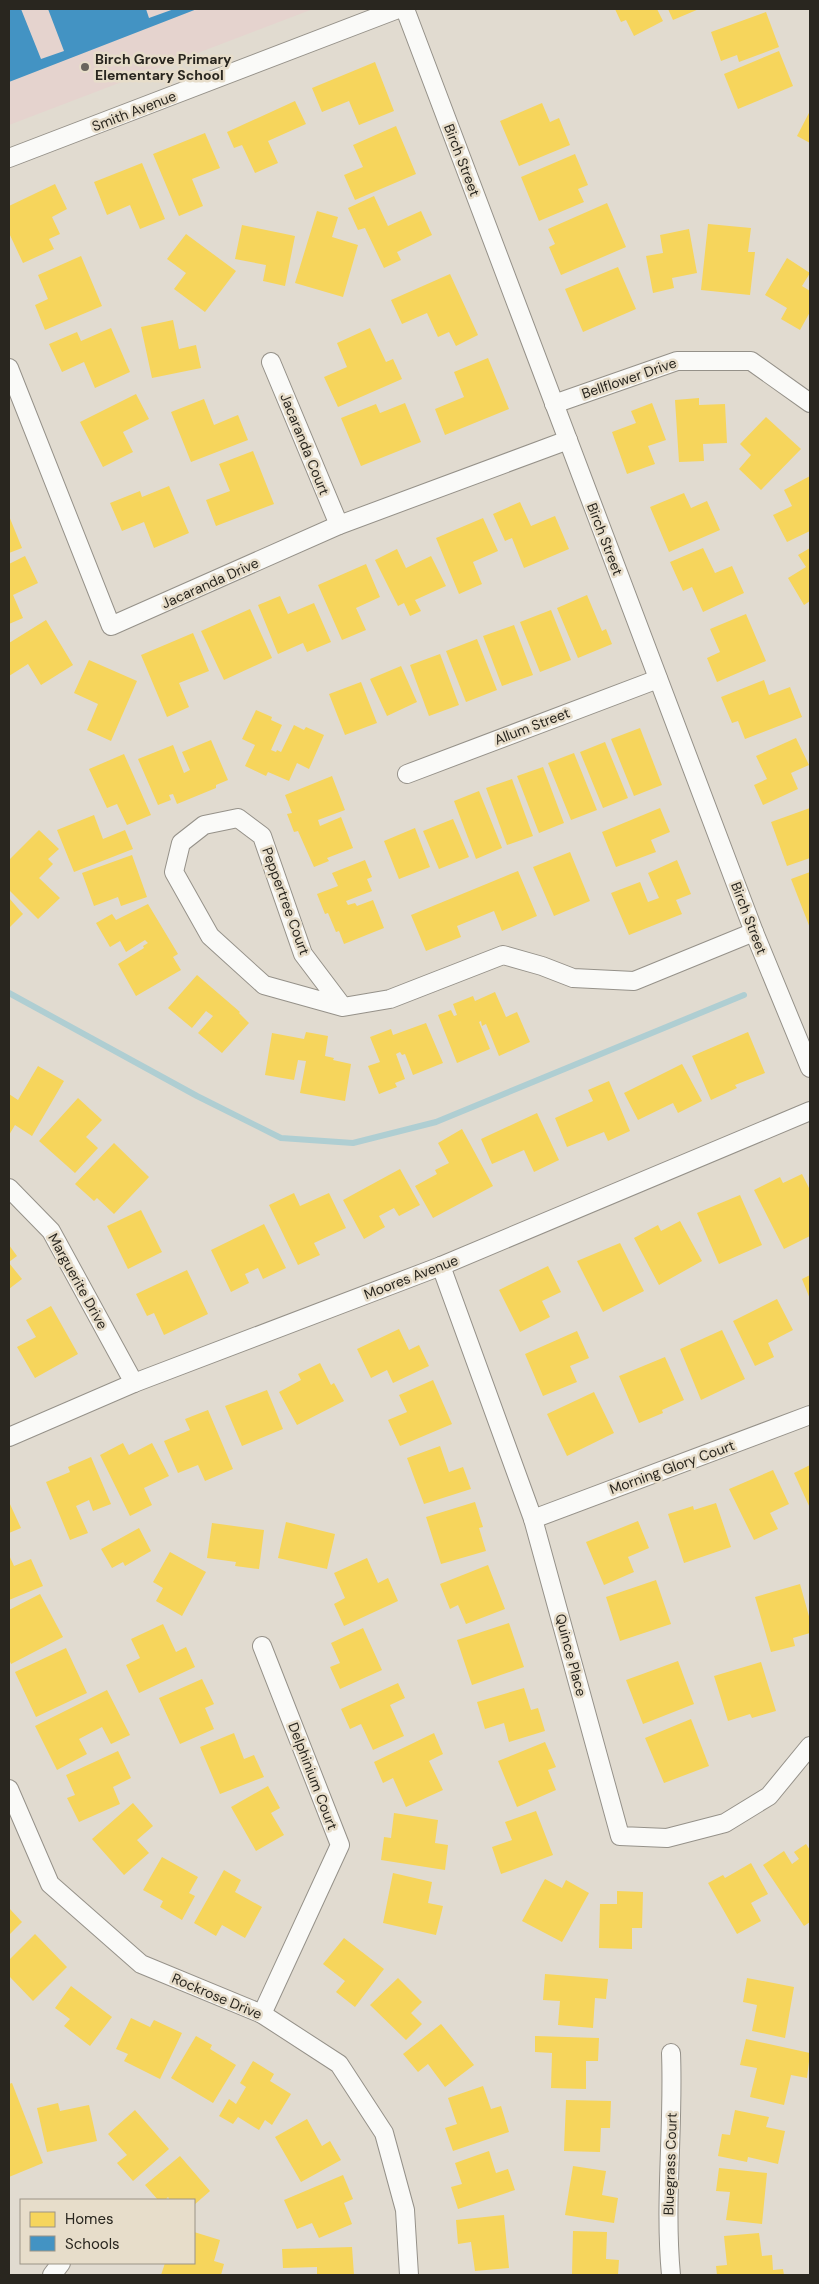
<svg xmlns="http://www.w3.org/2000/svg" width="819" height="2284" viewBox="0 0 819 2284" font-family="'DM Sans',sans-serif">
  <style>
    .education { fill: #e5d3ce }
    .homes { fill: #f6d55c }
    .schools { fill: #4393c3 }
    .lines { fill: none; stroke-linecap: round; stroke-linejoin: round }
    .stream { stroke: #afced2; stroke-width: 6 }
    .minor-casing { stroke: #959189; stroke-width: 20 }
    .minor { stroke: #fafaf8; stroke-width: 18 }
    .poi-dot { fill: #69655d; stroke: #e7ddca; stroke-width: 2 }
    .labels { text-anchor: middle; stroke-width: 5; stroke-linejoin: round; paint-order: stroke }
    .poi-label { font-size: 14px; font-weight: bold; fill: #29261f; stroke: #e7ddca; text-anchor: start }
    .street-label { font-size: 14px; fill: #29261f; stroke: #e7ddca }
  </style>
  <rect width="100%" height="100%" fill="#e1dbd0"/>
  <!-- education -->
  <path class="education" d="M9 9H313L9 125Z"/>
  <!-- homes -->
  <g class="homes">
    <path d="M615 9H657L663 21 634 36 626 20 621 22Z"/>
    <path d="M668 9H699L673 20Z"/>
    <path d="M766 12 779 47 739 62 737 55 721 61 711 32Z"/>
    <path d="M779 51 793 86 738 109 724 74Z"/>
    <path d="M375 62 394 111 359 125 349 101 322 112 312 88Z"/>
    <path d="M295 101 306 124 268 141 278 163 255 173 242 145 234 148 227 132Z"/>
    <path d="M542 103 550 122 559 118 570 145 519 166 500 121Z"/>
    <path d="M810 111V143L797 136Z"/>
    <path d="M396 126 416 174 355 200 344 175 363 167 353 145Z"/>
    <path d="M205 133 220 168 192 179 203 206 179 216 153 154Z"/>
    <path d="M575 154 588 185 578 189 584 202 539 221 521 177Z"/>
    <path d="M142 163 165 219 140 229 130 205 107 215 94 182Z"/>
    <path d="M55 184 67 209 52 217 60 234 49 239 54 249 23 263 9 233V206Z"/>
    <path d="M374 196 388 226 421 211 432 235 397 252 401 260 384 268 365 228 358 230 348 208Z"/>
    <path d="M607 203 626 247 561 275 549 247 555 244 548 229Z"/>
    <path d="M317 211 338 217 332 237 358 245 343 297 295 283Z"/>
    <path d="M708 224 751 228 748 252H755L750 295 701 290Z"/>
    <path d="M242 225 295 236 285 286 263 281 266 265 235 259Z"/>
    <path d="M689 229 697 273 672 278 674 288 653 293 646 256 663 253 660 235Z"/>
    <path d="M186 234 236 271 205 312 174 289 186 273 167 259Z"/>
    <path d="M81 256 102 306 45 330 35 305 48 299 38 275Z"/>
    <path d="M787 258 810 273 802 286 810 291V312L800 330 781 319 787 308 765 295Z"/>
    <path d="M618 267 636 309 583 332 565 289Z"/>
    <path d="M450 274 478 335 456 346 449 332 438 337 427 313 402 324 391 300Z"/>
    <path d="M173 320 179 349 196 345 201 368 152 378 141 327Z"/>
    <path d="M111 328 130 372 95 388 84 362 62 372 49 344 77 332 81 341Z"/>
    <path d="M370 328 386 362 393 359 402 379 338 407 324 377 347 367 337 343Z"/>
    <path d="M488 358 509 409 445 435 435 409 464 397 454 372Z"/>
    <path d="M136 394 149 419 123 432 133 452 103 467 80 422Z"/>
    <path d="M699 398V405L725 404 727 443 703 444 704 461 679 462 675 400Z"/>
    <path d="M204 399 214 425 238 415 248 440 191 462 171 412Z"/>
    <path d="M405 403 421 442 361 466 341 418 376 404 380 413Z"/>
    <path d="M652 403 666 440 648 446 655 464 627 474 612 432 636 423 631 411Z"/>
    <path d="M766 417 801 449 761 490 739 469 751 455 740 444Z"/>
    <path d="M253 451 274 504 216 526 206 500 230 491 219 464Z"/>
    <path d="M810 476V531L787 542 773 515 792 506 784 490Z"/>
    <path d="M169 486 189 533 154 548 144 522 122 531 110 503 140 491 142 497Z"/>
    <path d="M684 493 691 508 707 501 720 530 669 552 650 507Z"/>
    <path d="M520 502 531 526 555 516 569 549 524 568 512 538 505 541 493 514Z"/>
    <path d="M9 516 22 548 9 553Z"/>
    <path d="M483 518 498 551 473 562 482 584 459 594 436 538Z"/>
    <path d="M703 548 715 573 732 566 744 593 703 612 692 587 683 591 670 562Z"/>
    <path d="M810 548V601L804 605 788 578 806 567 798 555Z"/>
    <path d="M397 549 406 568 431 556 446 586 415 600 421 611 410 616 404 603 398 606 375 560Z"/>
    <path d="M25 556 38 583 13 595 23 618 9 624V564Z"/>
    <path d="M366 564 380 597 356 608 366 630 342 640 318 585Z"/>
    <path d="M587 595 602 631 606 629 612 644 578 658 557 608Z"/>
    <path d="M280 596 288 614 314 603 331 642 307 652 303 643 278 654 258 605Z"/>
    <path d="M250 609 272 658 224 680 201 631Z"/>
    <path d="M551 610 571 660 540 672 520 622Z"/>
    <path d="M746 614 766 661 717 682 707 658 720 652 710 629Z"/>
    <path d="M46 620 73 665 41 685 28 664 9 676V643Z"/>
    <path d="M514 625 533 675 502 686 483 636Z"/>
    <path d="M193 633 209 671 179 683 189 707 167 717 141 655Z"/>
    <path d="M477 639 497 690 466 702 446 651Z"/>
    <path d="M440 654 459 705 429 716 410 665Z"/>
    <path d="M89 660 137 681 111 741 87 730 98 704 74 693Z"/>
    <path d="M401 666 417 702 387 716 370 679Z"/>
    <path d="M764 680 769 695 790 687 802 717 745 739 738 721 732 723 721 697Z"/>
    <path d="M361 682 377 723 345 735 329 694Z"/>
    <path d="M256 710 272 717 271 720 282 725 271 750 276 752 277 750 281 752 294 725 304 730 306 727 324 735 309 769 297 763 289 781 268 772 266 776 245 766 255 745 242 739Z"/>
    <path d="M640 728 662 785 634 796 611 739Z"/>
    <path d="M796 738 809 765 791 773 798 789 763 805 754 785 767 779 756 756Z"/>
    <path d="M211 740 228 780 216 785V788L177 804 173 794 169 795 171 800 158 805 138 759 173 745 184 773 190 770 182 752Z"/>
    <path d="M605 742 628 798 603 808 580 752Z"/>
    <path d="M574 753 597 810 571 820 548 763Z"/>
    <path d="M124 754 151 815 127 825 117 804 107 808 89 769Z"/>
    <path d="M543 767 564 823 539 833 517 776Z"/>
    <path d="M332 776 345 810 318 820 320 826 341 817 353 848 327 858 329 861 314 867 298 831 294 832 287 814 292 813 285 795Z"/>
    <path d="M512 779 533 836 507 845 486 788Z"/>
    <path d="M479 791 502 848 476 859 454 801Z"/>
    <path d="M660 808 670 832 651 840 656 852 616 867 602 832Z"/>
    <path d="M810 808V858L787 866 771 822Z"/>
    <path d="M94 815 103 839 125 830 133 849 74 872 57 830Z"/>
    <path d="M453 819 469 857 439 869 423 831Z"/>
    <path d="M415 828 430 867 399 879 384 841Z"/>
    <path d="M39 830 59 849 48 859 53 864 39 878 60 898 38 919 9 890V860Z"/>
    <path d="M570 852 590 901 554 916 533 867Z"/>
    <path d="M132 855 147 897 121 906 118 897 94 906 82 873Z"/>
    <path d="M365 860 372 877 367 879 372 891 346 901 348 905 355 903 357 906 373 900 384 928 344 944 339 931 336 932 328 913 325 914 317 894 338 886 332 873Z"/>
    <path d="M677 860 691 894 676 900 682 914 629 935 611 893 640 882 648 902 659 898 648 873Z"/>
    <path d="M518 871 537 916 502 931 494 911 457 926 461 937 426 951 411 915Z"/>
    <path d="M810 872V928L791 879Z"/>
    <path d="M9 898 23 914 9 928Z"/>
    <path d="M148 904 178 954 173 957 181 970 136 996 118 964 144 948 143 946 148 943 145 940 126 952 120 941 110 947 96 923 112 914 116 920Z"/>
    <path d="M197 975 240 1012 239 1013 249 1023 222 1053 198 1033 213 1016 206 1011 192 1028 168 1008Z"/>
    <path d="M495 992 506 1017 517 1012 530 1042 499 1056 486 1024 482 1026 481 1021 479 1022 490 1049 457 1063 438 1015 451 1010 454 1016 457 1015 453 1004 473 996 475 1001Z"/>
    <path d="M426 1023 443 1063 413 1075 405 1054 402 1055 400 1052 396 1054 405 1079 395 1083 397 1087 379 1094 368 1066 380 1062 370 1037 391 1029 393 1035Z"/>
    <path d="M306 1032 328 1036 325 1056 334 1058 333 1060 351 1064 345 1101 300 1093 306 1061 298 1060 294 1080 265 1075 272 1033 304 1039Z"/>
    <path d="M748 1032 765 1073 735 1085 737 1088 711 1100 692 1056Z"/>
    <path d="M682 1064 702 1101 678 1113 673 1103 638 1120 624 1093Z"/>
    <path d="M38 1066 64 1081 32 1136 15 1125 9 1135V1094L18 1100Z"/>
    <path d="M609 1081 630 1131 608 1141 604 1132 567 1147 555 1118 593 1101 588 1090Z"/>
    <path d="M78 1098 102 1120 86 1137 98 1148 75 1173 39 1141Z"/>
    <path d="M537 1113 559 1160 534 1172 524 1150 492 1164 481 1139Z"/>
    <path d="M462 1129 493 1186 433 1218 415 1186 437 1174 435 1170 449 1163 438 1143Z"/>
    <path d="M114 1143 149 1177 114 1214 97 1198 94 1201 75 1184Z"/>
    <path d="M400 1169 420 1205 399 1216 394 1208 379 1216 385 1227 364 1239 343 1200Z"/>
    <path d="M802 1174 810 1190V1236L784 1249 754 1190 780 1177 783 1183Z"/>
    <path d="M294 1193 300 1206 329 1193 346 1228 314 1243 320 1255 298 1265 269 1205Z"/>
    <path d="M740 1195 762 1245 719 1264 697 1213Z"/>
    <path d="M141 1210 162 1252 128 1269 107 1226Z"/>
    <path d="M680 1221 702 1261 659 1285 634 1238 658 1225 661 1231Z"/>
    <path d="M264 1224 286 1268 263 1279 258 1268 245 1274 249 1283 231 1292 211 1250Z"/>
    <path d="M620 1243 644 1291 603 1312 577 1261Z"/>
    <path d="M9 1245 17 1256 9 1262Z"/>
    <path d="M9 1263 22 1279 9 1289Z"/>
    <path d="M548 1266 561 1292 542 1301 550 1317 520 1332 499 1290Z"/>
    <path d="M187 1270 208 1314 164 1335 154 1313 147 1316 136 1294Z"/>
    <path d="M810 1275V1299L802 1279Z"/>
    <path d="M777 1299 793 1330 768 1343 774 1357 755 1366 733 1321Z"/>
    <path d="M51 1306 78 1354 35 1378 17 1347 36 1337 26 1320Z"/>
    <path d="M399 1329 409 1350 419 1345 429 1366 393 1383 387 1370 371 1378 357 1349Z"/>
    <path d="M722 1330 745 1379 701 1400 680 1349Z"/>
    <path d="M577 1331 589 1358 570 1366 577 1382 543 1396 525 1354Z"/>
    <path d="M665 1357 684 1400 662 1410 663 1413 639 1423 619 1376Z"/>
    <path d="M320 1363 331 1385 334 1383 344 1401 297 1425 279 1392 301 1380 298 1374Z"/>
    <path d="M433 1380 452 1424 400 1446 388 1420 407 1412 399 1395Z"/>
    <path d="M267 1390 283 1429 242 1446 225 1406Z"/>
    <path d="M594 1392 614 1433 567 1456 547 1414Z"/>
    <path d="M208 1410 233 1469 205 1481 198 1465 178 1473 164 1441 190 1430 185 1419Z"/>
    <path d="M123 1443 129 1455 152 1443 169 1476 144 1488 152 1505 130 1516 100 1455Z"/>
    <path d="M440 1446 449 1472 463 1467 471 1489 424 1504 407 1458Z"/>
    <path d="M91 1457 111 1504 93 1511 89 1500 76 1506 88 1533 70 1540 46 1482 70 1472 68 1467Z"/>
    <path d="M810 1465V1508L794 1473Z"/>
    <path d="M773 1470 789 1504 770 1513 778 1529 754 1540 729 1489Z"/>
    <path d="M9 1502 21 1528 9 1533Z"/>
    <path d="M475 1502 483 1527 479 1528 486 1551 441 1564 426 1517Z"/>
    <path d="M716 1503 731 1547 684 1563 668 1514 693 1506 694 1510Z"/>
    <path d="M638 1521 649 1548 628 1557 634 1572 604 1585 586 1542Z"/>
    <path d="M286 1522 335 1534 327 1569 278 1558Z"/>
    <path d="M212 1523 264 1530 259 1569 235 1566 236 1562 207 1558Z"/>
    <path d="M139 1528 151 1551 125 1566 123 1562 112 1568 101 1549Z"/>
    <path d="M170 1552 206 1572 182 1616 156 1601 163 1588 153 1582Z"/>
    <path d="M9 1555 14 1566 31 1559 43 1586 9 1600Z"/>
    <path d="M367 1558 378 1583 388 1578 398 1601 344 1626 334 1604 345 1598 334 1573Z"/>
    <path d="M488 1565 505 1609 466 1624 458 1605 450 1609 440 1584Z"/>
    <path d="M656 1580 671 1624 620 1641 606 1597Z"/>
    <path d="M800 1584 810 1620V1633L793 1638 795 1646 771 1652 755 1597Z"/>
    <path d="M40 1594 63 1637 11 1664 9 1659V1610Z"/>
    <path d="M509 1623 524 1667 472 1685 457 1640Z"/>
    <path d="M163 1624 176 1652 186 1647 195 1667 139 1693 126 1665 140 1658 131 1639Z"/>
    <path d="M363 1628 382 1670 340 1689 330 1667 340 1663 331 1643Z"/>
    <path d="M66 1648 87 1693 36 1717 15 1672Z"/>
    <path d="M678 1661 694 1704 643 1724 626 1680Z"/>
    <path d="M761 1662 776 1711 752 1718 750 1714 728 1721 714 1676Z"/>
    <path d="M202 1679 214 1704 205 1708 214 1729 180 1744 159 1698Z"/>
    <path d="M398 1683 405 1698 390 1705 404 1736 373 1750 361 1724 350 1729 341 1709Z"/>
    <path d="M524 1688 531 1710 538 1708 545 1731 509 1742 504 1723 485 1729 477 1702Z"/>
    <path d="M107 1690 130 1735 111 1744 102 1727 79 1739 87 1754 57 1770 35 1726Z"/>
    <path d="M691 1719 709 1766 664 1783 645 1738Z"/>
    <path d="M234 1733 244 1759 254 1755 264 1777 220 1794 200 1747Z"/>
    <path d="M434 1733 443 1754 429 1761 443 1790 406 1807 393 1778 383 1783 374 1762Z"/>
    <path d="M545 1742 556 1767 548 1770 556 1790 517 1807 498 1761Z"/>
    <path d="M118 1751 131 1778 113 1787 120 1804 79 1822 67 1798 75 1795 66 1775Z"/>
    <path d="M268 1786 280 1808 271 1813 284 1835 256 1851 231 1807Z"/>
    <path d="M133 1803 153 1826 137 1840 149 1853 124 1875 92 1839Z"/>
    <path d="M536 1811 553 1855 501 1874 492 1847 512 1840 505 1822Z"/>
    <path d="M394 1813 438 1820 435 1843 448 1845 445 1870 381 1860 384 1837 391 1838Z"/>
    <path d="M806 1844 810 1850V1922L804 1926 763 1865 784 1851 792 1864 799 1859 794 1852Z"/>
    <path d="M162 1857 198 1877 189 1893 195 1896 182 1920 160 1907 163 1901 143 1890Z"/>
    <path d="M751 1863 768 1894 751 1903 761 1921 737 1934 708 1883 723 1875 725 1878Z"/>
    <path d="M224 1870 241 1880 235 1892 262 1907 245 1938 222 1925 216 1936 194 1923Z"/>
    <path d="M393 1873 432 1882 428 1903 443 1906 436 1935 383 1923Z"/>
    <path d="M545 1879 562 1888 566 1880 589 1893 562 1942 522 1921Z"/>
    <path d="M617 1891 643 1892 642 1928H632V1949L599 1948 600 1904H617Z"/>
    <path d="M9 1908 22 1922 9 1935Z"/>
    <path d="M35 1934 67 1967 33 2001 9 1976V1960Z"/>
    <path d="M344 1938 384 1969 355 2007 336 1992 345 1981 323 1964Z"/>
    <path d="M545 1974 608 1979 606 1999 595 1998 593 2028 558 2025 560 2001 543 2000Z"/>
    <path d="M398 1978 422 2002 411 2013 422 2024 406 2040 370 2005Z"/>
    <path d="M747 1978 794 1987 785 2038 752 2031 757 2005 743 2002Z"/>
    <path d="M71 1986 112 2017 90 2046 64 2026 70 2019 55 2008Z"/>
    <path d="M131 2018 150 2027 154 2020 182 2033 160 2079 124 2061 128 2054 116 2049Z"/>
    <path d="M441 2024 474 2065 445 2087 428 2064 418 2072 403 2054Z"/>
    <path d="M196 2036 212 2045 210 2049 236 2065 213 2103 171 2078Z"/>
    <path d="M535 2036 599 2038 598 2061H586V2089L551 2088 552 2053 535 2052Z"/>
    <path d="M746 2039 810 2053 807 2078 791 2075 784 2105 750 2097 757 2068 740 2065Z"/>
    <path d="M253 2061 274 2074 270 2081 291 2094 272 2125 265 2120 259 2130 238 2117 233 2124 219 2116 229 2099 236 2104 246 2087 240 2083Z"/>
    <path d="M12 2083 43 2163 9 2177V2084Z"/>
    <path d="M483 2086 491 2109 501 2106 509 2132 453 2151 445 2128 457 2124 448 2098Z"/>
    <path d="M566 2100 611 2101 610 2128H601L600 2152 564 2151Z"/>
    <path d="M58 2103 60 2111 89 2105 97 2141 47 2152 37 2108Z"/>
    <path d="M135 2110 169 2149 133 2181 117 2163 127 2155 108 2134Z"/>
    <path d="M735 2110 769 2117 766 2127 785 2131 778 2164 748 2157 747 2162 718 2156 722 2134 730 2135Z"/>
    <path d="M307 2119 322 2146 330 2141 341 2160 301 2182 275 2137Z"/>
    <path d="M489 2151 496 2173 508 2169 515 2190 458 2209 451 2187 462 2184 455 2163Z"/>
    <path d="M180 2156 210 2191 194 2205V2200H170L168 2197 165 2200H158L145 2185Z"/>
    <path d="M573 2166 606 2171 602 2195 618 2198 614 2223 565 2215Z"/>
    <path d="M719 2168 767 2173 762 2224 726 2220 730 2192 716 2191Z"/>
    <path d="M343 2175 353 2199 344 2203 352 2224 319 2238 312 2223 297 2229 284 2200Z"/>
    <path d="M504 2215 509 2268 475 2271 471 2242 458 2244 456 2220Z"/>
    <path d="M573 2231 607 2232 606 2259 619 2260 618 2275H572Z"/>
    <path d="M194 2232 220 2240 214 2261 224 2264 221 2275H161L165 2263H194Z"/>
    <path d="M759 2233 762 2256 772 2255 773 2270 783 2269 784 2275H717L716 2266 727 2265 724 2236Z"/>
    <path d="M352 2247 354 2275H317V2267L283 2268 282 2249Z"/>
  </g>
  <!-- schools -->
  <path class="schools" d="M9 9H21L41 59 64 51 48 9H146L149 18 174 9H197L9 82Z"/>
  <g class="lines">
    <!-- stream -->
    <path class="stream" d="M9 993 197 1096 281 1138 353 1143 436 1122 744 995"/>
    <!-- minor casing -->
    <g class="minor-casing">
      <g id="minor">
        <path d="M405 9 754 932 810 1068"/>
        <path d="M9 158 398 9"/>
        <path d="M271 362 339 525"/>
        <path d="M9 368 111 626 339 525 568 440"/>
        <path d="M554 404 677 361H751L810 403"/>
        <path d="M407 774 658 679"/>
        <path d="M343 1007 303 954 262 836 238 818 204 825 181 843 174 872 210 936 264 985 343 1007 390 999 503 955 542 966 573 978 634 981 754 932"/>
        <path d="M9 1188 51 1231 134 1383"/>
        <path d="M441 1266 533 1519 620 1836 667 1838 725 1823 769 1796 810 1746"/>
        <path d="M9 1437 134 1383 441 1266 810 1111"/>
        <path d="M533 1519 810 1415"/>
        <path d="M262 1646 340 1845 262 2014"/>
        <path d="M9 1789 50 1884 141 1964 262 2014 339 2064 384 2133 405 2210 409 2275"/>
        <path d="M671 2053C674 2127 664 2202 671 2275"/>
        <path d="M52 2275 61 2263"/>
      </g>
    </g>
    <!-- minor -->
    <use href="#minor" class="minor"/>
  </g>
  <!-- markers -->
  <circle class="poi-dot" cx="85" cy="67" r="5"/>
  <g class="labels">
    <!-- poi labels -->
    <g class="poi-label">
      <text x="95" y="64">Birch Grove Primary<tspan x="95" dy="16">Elementary School</tspan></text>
    </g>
    <!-- street labels -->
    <g class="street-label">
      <text transform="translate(134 111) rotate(-21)" y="5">Smith Avenue</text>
      <text transform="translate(462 160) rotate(69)" y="5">Birch Street</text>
      <text transform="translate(629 378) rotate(-19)" y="5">Bellflower Drive</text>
      <text transform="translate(305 444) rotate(68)" y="5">Jacaranda Court</text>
      <text transform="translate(605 539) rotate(69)" y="5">Birch Street</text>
      <text transform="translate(210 583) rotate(-24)" y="5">Jacaranda Drive</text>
      <text transform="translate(532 726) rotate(-21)" y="5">Allum Street</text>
      <text transform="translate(286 901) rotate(70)" y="5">Peppertree Court</text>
      <text transform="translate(749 918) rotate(69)" y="5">Birch Street</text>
      <text transform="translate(411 1277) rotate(-21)" y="5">Moores Avenue</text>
      <text transform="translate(78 1281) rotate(61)" y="5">Marguerite Drive</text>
      <text transform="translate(672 1467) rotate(-20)" y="5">Morning Glory Court</text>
      <text transform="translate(571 1655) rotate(75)" y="5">Quince Place</text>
      <text transform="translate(313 1776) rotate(69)" y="5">Delphinium Court</text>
      <text transform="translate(217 1996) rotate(23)" y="5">Rockrose Drive</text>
      <text transform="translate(670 2164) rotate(-88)" y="5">Bluegrass Court</text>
    </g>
  </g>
  <!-- border -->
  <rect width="819" height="2284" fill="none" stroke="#29261f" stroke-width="20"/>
  <!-- legend -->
  <rect x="20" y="2199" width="175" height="65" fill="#e7ddca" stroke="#9b9486"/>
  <rect x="30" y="2212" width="25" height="15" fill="#f6d55c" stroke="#9b9486"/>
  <text x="65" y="2224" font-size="15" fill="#29261f">Homes</text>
  <rect x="30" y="2236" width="25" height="15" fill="#4393c3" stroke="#9b9486"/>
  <text x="65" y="2249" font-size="15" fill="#29261f">Schools</text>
</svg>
